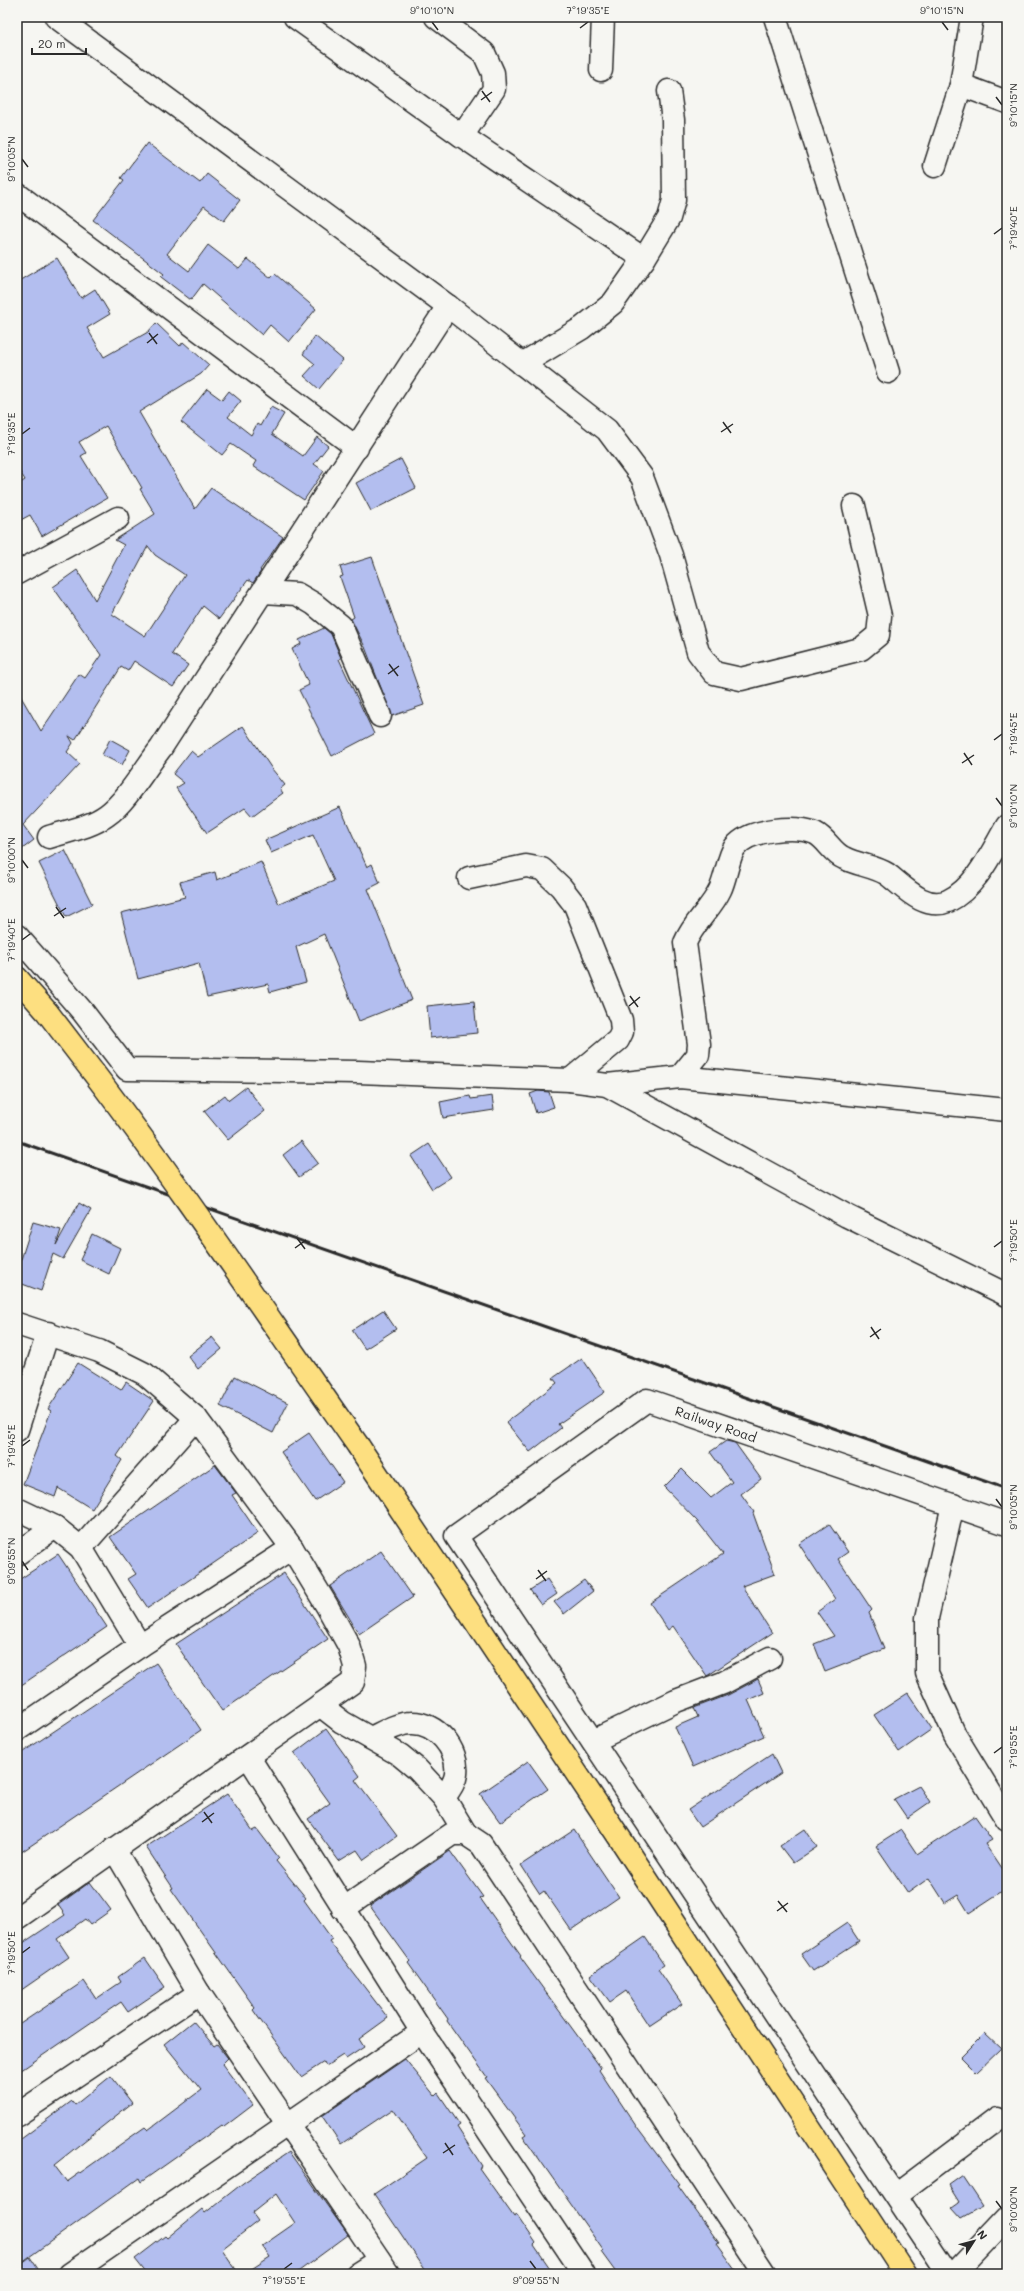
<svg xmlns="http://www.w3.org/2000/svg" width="1024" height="2291" viewBox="0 0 1024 2291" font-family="Mali,sans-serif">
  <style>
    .building { fill: #b3beef; stroke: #2b2b2b; fill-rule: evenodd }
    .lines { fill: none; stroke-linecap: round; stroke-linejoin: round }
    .minor-casing { stroke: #2b2b2b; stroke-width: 25 }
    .major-casing { stroke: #2b2b2b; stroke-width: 25 }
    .minor { stroke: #f6f6f2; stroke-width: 22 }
    .major { stroke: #fddf80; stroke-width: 22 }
    .rail { stroke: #2b2b2b; stroke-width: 3 }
    .major-bridge-casing { stroke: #2b2b2b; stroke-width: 25; stroke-linecap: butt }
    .major-bridge { stroke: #fddf80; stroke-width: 22 }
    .ticks { fill: none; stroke: #2b2b2b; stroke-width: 1.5 }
    .labels { text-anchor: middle; stroke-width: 3; stroke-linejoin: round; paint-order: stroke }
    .street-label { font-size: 13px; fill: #2b2b2b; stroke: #f6f6f2 }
    .neatline { fill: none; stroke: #2b2b2b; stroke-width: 1.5 }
    .ticks-label { font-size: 10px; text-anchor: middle; fill: #2b2b2b }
  </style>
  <rect width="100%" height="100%" fill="#f6f6f2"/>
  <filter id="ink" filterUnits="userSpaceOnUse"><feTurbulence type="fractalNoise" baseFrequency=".025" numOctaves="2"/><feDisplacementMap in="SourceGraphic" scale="8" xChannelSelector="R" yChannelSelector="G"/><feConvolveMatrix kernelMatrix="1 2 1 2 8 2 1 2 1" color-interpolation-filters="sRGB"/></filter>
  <g filter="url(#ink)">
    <!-- building -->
    <g class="building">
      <path d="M147 143 200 183 207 174 240 200 224 221 204 206 167 254 189 271 208 245 239 269 248 259 271 278 275 274 316 309 289 342 270 325 262 335 203 284 191 300 161 277 164 274 93 220 124 180 121 178Z"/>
      <path d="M57 258 81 298 95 289 110 314 87 328 104 357 148 332 156 323 180 346 183 342 209 365 201 374 139 412 195 509 211 488 283 537 260 570 261 571 253 583 248 580 219 619 203 606 172 654 188 665 173 687 134 661 128 671 121 667 75 740 69 736 73 743 67 752 80 764 23 825 34 840 17 853V690L41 731 79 674 85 678 101 655 53 587 77 570 95 600 124 545 115 540 155 514 140 489 142 488 106 426 79 442 86 453 81 456 107 498 42 536 30 515 17 522V485L25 480 17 467V282ZM148 546 155 555 185 575 145 636 112 614Z"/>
      <path d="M315 336 343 360 319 389 304 376 315 364 303 354Z"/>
      <path d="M207 389 222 400 229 391 241 401 228 417 251 435 257 424 260 426 271 407 284 414 272 434 303 456 317 437 328 446 314 464 324 471 304 500 253 466 256 461 231 444 222 455 181 422Z"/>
      <path d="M401 459 416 488 371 511 356 483Z"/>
      <path d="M372 557 424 705 392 716 365 647 351 619 354 617 340 577 343 576 340 567Z"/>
      <path d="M324 628 331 634 341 658 339 659 374 734 332 756 299 690 309 685 292 649 301 644 299 640Z"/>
      <path d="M243 726 272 769 285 785 280 789 283 793 252 816 245 808 207 833 176 788 184 783 173 774 191 751 198 757Z"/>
      <path d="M110 739 130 750 122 765 102 755Z"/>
      <path d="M340 807 367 867 372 864 380 883 368 889 412 1000 359 1021 324 934 296 947 306 982 270 992 268 984 207 997 199 963 138 979 121 913 185 897 180 882 215 872 217 880 261 862 279 904 334 881 313 835 271 853 265 840Z"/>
      <path d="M65 850 92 904 66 917 39 863Z"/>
      <path d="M474 1001 477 1033 430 1038 427 1006Z"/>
      <path d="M246 1087 265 1111 228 1140 204 1111 225 1095 229 1100Z"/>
      <path d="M538 1091 549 1092 554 1107 536 1113 530 1094Z"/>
      <path d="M470 1096 471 1099 492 1096 494 1110 443 1118 440 1102Z"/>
      <path d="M301 1141 318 1163 299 1177 283 1155Z"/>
      <path d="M429 1144 451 1177 432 1189 411 1156Z"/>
      <path d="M79 1203 91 1210 63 1259 53 1254 41 1291 17 1282V1272L33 1222 61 1230 56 1245Z"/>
      <path d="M92 1234 120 1248 109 1274 80 1260Z"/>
      <path d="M383 1310 396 1329 365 1349 352 1330Z"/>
      <path d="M212 1337 222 1349 198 1369 188 1356Z"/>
      <path d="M582 1358 605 1392 558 1424 561 1428 530 1452 506 1422 557 1383 553 1378Z"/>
      <path d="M78 1363 121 1390 126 1382 154 1401 117 1456 122 1460 92 1509 58 1488 55 1497 23 1484 51 1411 48 1409Z"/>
      <path d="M235 1376 288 1403 273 1433 220 1406Z"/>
      <path d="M309 1433 343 1482 315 1501 281 1452Z"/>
      <path d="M726 1441 735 1443 761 1479 741 1494 754 1512 753 1513 775 1574 742 1586 772 1633 707 1676 673 1626 668 1630 650 1603 723 1554 697 1521 664 1487 682 1469 711 1498 732 1482 710 1452Z"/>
      <path d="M215 1465 236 1493 232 1495 258 1533 148 1608 128 1579 136 1574 110 1537Z"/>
      <path d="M829 1524 848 1552 838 1559 872 1610 869 1613 884 1649 825 1672 814 1644 834 1636 817 1612 835 1599 799 1544Z"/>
      <path d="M381 1551 413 1597 359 1634 330 1586Z"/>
      <path d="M58 1554 107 1627 17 1688V1581Z"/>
      <path d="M284 1573 328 1639 222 1711 176 1644Z"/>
      <path d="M547 1579 557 1594 541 1605 530 1590Z"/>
      <path d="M584 1580 593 1591 564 1614 554 1602Z"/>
      <path d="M156 1663 201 1730 17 1855V1756Z"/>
      <path d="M758 1679 764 1693 748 1700 764 1736 693 1767 675 1727 698 1717 694 1708 728 1695Z"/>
      <path d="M908 1693 932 1729 899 1752 874 1715Z"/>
      <path d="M326 1729 360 1776 355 1780 397 1836 364 1860 357 1850 339 1861 308 1819 330 1803 294 1753Z"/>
      <path d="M772 1754 781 1773 700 1827 688 1810Z"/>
      <path d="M528 1761 548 1789 500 1822 480 1794Z"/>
      <path d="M919 1786 930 1802 907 1818 894 1799Z"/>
      <path d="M227 1794 253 1831 257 1829 279 1858 276 1861 306 1898 304 1900 332 1939 329 1941 388 2018 359 2039 364 2047 346 2059 343 2055 326 2066 324 2062 301 2077 253 2010 255 2008 171 1889 173 1888 146 1847Z"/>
      <path d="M975 1816 992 1840 985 1844 1007 1877V1888L969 1913 958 1895 945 1903 929 1878 908 1893 876 1846 901 1830 917 1854Z"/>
      <path d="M805 1829 817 1847 793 1863 780 1846Z"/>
      <path d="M574 1830 619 1897 571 1930 544 1891 540 1894 521 1865Z"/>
      <path d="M450 1851 483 1897 480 1898 521 1956 520 1957 601 2068 599 2070 638 2129 680 2185 678 2186 719 2243 717 2244 739 2274H617L601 2252 603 2250 523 2136 526 2134 485 2078 487 2077 447 2021 448 2019 408 1963 410 1961 370 1906Z"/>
      <path d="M90 1882 111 1910 90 1925 85 1919 57 1939 69 1957 17 1993V1947L65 1915 58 1905Z"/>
      <path d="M847 1923 859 1941 813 1971 801 1954Z"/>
      <path d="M645 1937 664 1965 658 1969 682 2004 649 2026 626 1991 610 2002 590 1975Z"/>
      <path d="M145 1958 165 1987 128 2012 121 2002 17 2073V2026L84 1981 96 1999 121 1982 118 1977Z"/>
      <path d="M193 2021 214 2046 217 2044 227 2057 228 2058 222 2064 253 2105 224 2127 222 2125 141 2182 139 2178 22 2262 17 2254V2142L72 2101 75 2105 111 2076 132 2103 54 2165 67 2182 145 2127 148 2130 201 2090 164 2044Z"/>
      <path d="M985 2033 1001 2048 976 2072 961 2057Z"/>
      <path d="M405 2059 435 2096 438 2093 460 2125 457 2127 482 2166 479 2168 514 2217 517 2215 536 2243 534 2245 554 2274H428L374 2194 427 2158 393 2109 341 2144 322 2116Z"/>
      <path d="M289 2152 348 2235 295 2274H244L270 2257 262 2246 295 2223 276 2194 252 2213 258 2221 222 2249 239 2274H147L135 2259 165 2236 167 2238 202 2209 205 2213 243 2183Z"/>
      <path d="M963 2176 983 2206 962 2218 952 2207 959 2202 949 2186Z"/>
      <path d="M30 2257 38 2269 31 2274H17V2267Z"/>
    </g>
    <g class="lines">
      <!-- minor casing -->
      <g class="minor-casing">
        <g id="minor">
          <path d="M56 17 448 306 607 430 642 477 671 555 698 652 714 673 741 679 861 649 878 635 880 616 854 506"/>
          <path d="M295 17 462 136 644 259"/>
          <path d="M436 17 484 53 493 73 494 89 462 136"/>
          <path d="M775 17 888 372"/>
          <path d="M601 70 603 17"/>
          <path d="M961 85 1007 102"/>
          <path d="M935 166 961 85 972 17"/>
          <path d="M17 194 357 448"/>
          <path d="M522 364 582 328 613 303 644 259 669 218 674 200 673 120 669 91"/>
          <path d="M17 573 118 518"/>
          <path d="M263 592 297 594 314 604 341 626 380 716"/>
          <path d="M49 837C68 831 91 827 107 815 126 802 146 767 161 748L448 306"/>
          <path d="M469 878 526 866 542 869 561 887 575 905 621 1020 622 1032 618 1040 570 1080"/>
          <path d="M17 936 83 1012 127 1069 358 1072 570 1080 607 1085 847 1216 1007 1295"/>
          <path d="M680 1077 698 1055 699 1044 685 943C693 923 711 909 720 890 726 878 728 857 735 847 749 829 795 825 815 833 827 839 832 853 844 858 858 865 874 866 887 874 903 886 924 911 948 901 977 887 992 851 1007 826"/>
          <path d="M607 1085 680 1077 1007 1110"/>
          <path d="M17 1324 99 1351 145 1374 196 1418 292 1548 327 1606 349 1646 355 1666 353 1682 17 1918"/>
          <path d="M17 1430 48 1333"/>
          <path d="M953 1505 927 1618V1673L955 1735 1007 1820"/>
          <path d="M17 1509 55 1527 81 1548 140 1646"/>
          <path d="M81 1548 196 1418"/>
          <path d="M17 1554 55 1527"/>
          <path d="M320 1705 342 1722 400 1755 417 1769 444 1798 466 1834"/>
          <path d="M17 1730 140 1646 292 1548"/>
          <path d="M371 1738C382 1733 398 1723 411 1723 436 1722 459 1749 456 1774 455 1783 449 1790 444 1798"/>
          <path d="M593 1741 676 1701 723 1683 770 1658"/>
          <path d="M248 1756 422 2032 584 2274"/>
          <path d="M114 1849 199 1993 389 2274"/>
          <path d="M343 1909 452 1834H466L481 1844 765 2274"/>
          <path d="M17 2115 199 1993"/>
          <path d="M896 2195 997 2119"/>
          <path d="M70 2274 422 2032"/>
          <path d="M357 2274 379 2260"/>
          <path d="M948 2274 456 1536 647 1400 1007 1524"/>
          <path d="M954 2274 1007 2218"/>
        </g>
      </g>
      <!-- major casing -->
      <g class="major-casing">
        <g id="major">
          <path d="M17 978 47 1012 93 1072"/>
          <path d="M359 1447 623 1843 905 2274"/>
        </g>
      </g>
      <!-- minor -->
      <use href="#minor" class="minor"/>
      <!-- major -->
      <use href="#major" class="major"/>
      <!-- rail -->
      <path class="rail" d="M17 1141 1007 1489"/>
      <!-- major-bridge casing -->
      <g class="major-bridge-casing">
        <path id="major-bridge" d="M93 1072C186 1194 271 1322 359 1447"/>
      </g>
      <!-- major-bridge -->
      <use href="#major-bridge" class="major-bridge"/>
    </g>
  </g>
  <!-- ticks -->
  <path class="ticks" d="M432 22 438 30M942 22 948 30M580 28 588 22M482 91 490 102M996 97 1002 105M481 100 492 92M22 159 28 167M994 234 1002 228M149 333 157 344M147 343 158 334M723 422 731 433M721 432 733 424M22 434 30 428M389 664 398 676M388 674 399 666M994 740 1002 734M964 753 972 765M962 763 974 755M996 798 1002 806M22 860 28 868M56 907 64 918M54 916 66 908M22 940 30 934M630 996 638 1007M629 1006 640 997M297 1238 305 1249M994 1247 1002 1241M295 1248 306 1240M871 1327 879 1339M870 1337 881 1329M22 1446 30 1440M996 1499 1002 1507M22 1561 28 1570M538 1570 546 1581M536 1579 547 1571M994 1753 1002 1747M204 1812 212 1823M202 1822 214 1813M778 1901 787 1912M777 1911 788 1903M22 1953 30 1947M445 2143 453 2155M443 2153 455 2145M996 2201 1002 2209M530 2261 536 2269M284 2269 292 2263"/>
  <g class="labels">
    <!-- street labels -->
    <g class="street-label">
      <text transform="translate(716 1424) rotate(19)" y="5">Railway Road</text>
    </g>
  </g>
  <!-- margin -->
  <rect width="1024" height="2291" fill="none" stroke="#f6f6f2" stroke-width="44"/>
  <!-- north arrow -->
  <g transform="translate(974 2241) rotate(54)" stroke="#f6f6f2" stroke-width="3" paint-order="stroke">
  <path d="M0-3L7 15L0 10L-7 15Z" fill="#2b2b2b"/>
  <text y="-6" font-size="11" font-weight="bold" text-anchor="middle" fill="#2b2b2b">N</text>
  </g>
  <!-- scale -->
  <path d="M32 48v6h54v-6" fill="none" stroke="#2b2b2b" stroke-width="2"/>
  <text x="38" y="48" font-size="12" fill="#2b2b2b" stroke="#f6f6f2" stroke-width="3" paint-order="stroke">20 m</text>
  <rect x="22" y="22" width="980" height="2247" class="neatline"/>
  <g class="ticks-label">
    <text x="432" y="14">9°10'10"N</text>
    <text x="588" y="14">7°19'35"E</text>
    <text x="942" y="14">9°10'15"N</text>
    <text transform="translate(1013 105) rotate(-90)" y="4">9°10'15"N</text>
    <text transform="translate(11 159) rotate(-90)" y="4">9°10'05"N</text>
    <text transform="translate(1013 228) rotate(-90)" y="4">7°19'40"E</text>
    <text transform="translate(11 434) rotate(-90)" y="4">7°19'35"E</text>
    <text transform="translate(1013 734) rotate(-90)" y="4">7°19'45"E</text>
    <text transform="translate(1013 806) rotate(-90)" y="4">9°10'10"N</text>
    <text transform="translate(11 860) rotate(-90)" y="4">9°10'00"N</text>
    <text transform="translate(11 940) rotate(-90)" y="4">7°19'40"E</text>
    <text transform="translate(1013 1241) rotate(-90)" y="4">7°19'50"E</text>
    <text transform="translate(11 1446) rotate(-90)" y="4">7°19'45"E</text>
    <text transform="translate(1013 1507) rotate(-90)" y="4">9°10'05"N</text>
    <text transform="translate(11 1561) rotate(-90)" y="4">9°09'55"N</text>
    <text transform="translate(1013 1747) rotate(-90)" y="4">7°19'55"E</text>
    <text transform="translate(11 1953) rotate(-90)" y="4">7°19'50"E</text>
    <text transform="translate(1013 2209) rotate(-90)" y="4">9°10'00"N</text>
    <text x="284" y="2284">7°19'55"E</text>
    <text x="536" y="2284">9°09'55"N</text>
  </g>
</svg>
